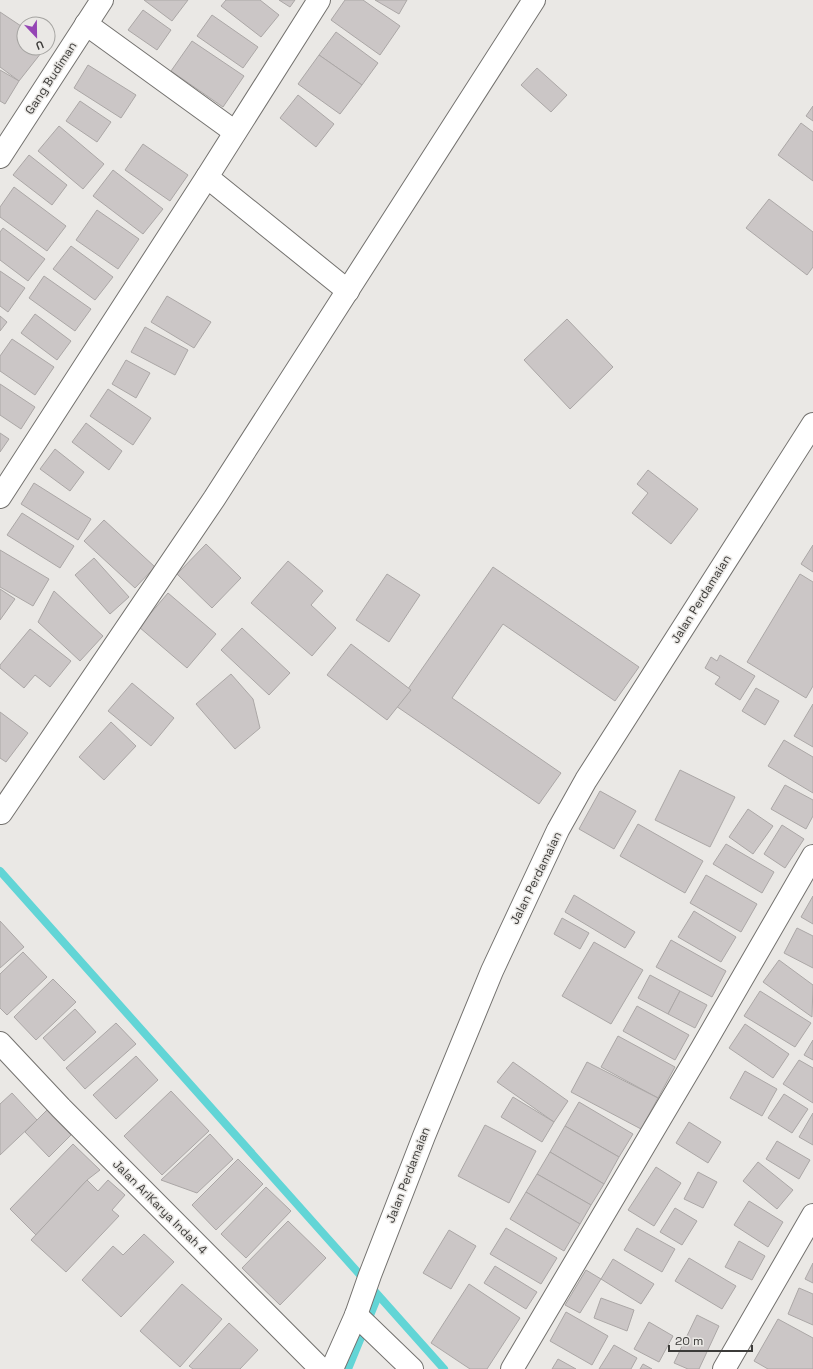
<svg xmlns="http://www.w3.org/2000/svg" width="813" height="1369" viewBox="0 0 813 1369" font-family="'Space Grotesk',sans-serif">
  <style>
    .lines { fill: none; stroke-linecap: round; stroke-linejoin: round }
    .stream { stroke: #62d5d6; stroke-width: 8 }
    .building { fill: #cbc6c6; stroke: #aba7a6 }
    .street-casing { stroke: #74726f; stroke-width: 24 }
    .secondary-casing { stroke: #74726f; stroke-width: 24 }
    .street { stroke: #fff; stroke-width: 22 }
    .secondary { stroke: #fff; stroke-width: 22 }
    .labels { text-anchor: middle; stroke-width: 3; stroke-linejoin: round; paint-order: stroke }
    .street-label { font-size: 12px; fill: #3c3b39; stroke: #eae8e5 }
  </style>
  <rect width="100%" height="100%" fill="#eae8e5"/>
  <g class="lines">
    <!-- stream -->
    <g class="stream">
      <path d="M0 871 444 1369"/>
      <path d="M348 1369 378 1296"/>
    </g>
  </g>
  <!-- building -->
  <g class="building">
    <path d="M144 0H188L172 21Z"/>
    <path d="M226 0H260L279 15 261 37 221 6Z"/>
    <path d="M279 0H295L290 7Z"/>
    <path d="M345 0H363L400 26 380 55 331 20Z"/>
    <path d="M375 0H407L399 14Z"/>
    <path d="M143 10 171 30 157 50 128 30Z"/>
    <path d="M0 12 24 28V48H45L19 81 0 67Z"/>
    <path d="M212 15 258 47 243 68 197 36Z"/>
    <path d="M336 32 378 63 362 85 319 55Z"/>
    <path d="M192 41 244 76 223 107 171 71Z"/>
    <path d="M319 55 362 85 340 114 298 84Z"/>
    <path d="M88 65 136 95 121 118 74 88Z"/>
    <path d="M537 68 567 95 551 112 521 85Z"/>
    <path d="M0 70 19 81 5 104 0 101Z"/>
    <path d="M298 95 334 124 316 147 280 118Z"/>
    <path d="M80 101 111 122 97 142 66 121Z"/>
    <path d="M813 106V121L806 116Z"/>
    <path d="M801 123 813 132V181L778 155Z"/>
    <path d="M59 126 104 164 83 189 38 151Z"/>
    <path d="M143 144 188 175 170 201 125 170Z"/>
    <path d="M29 155 67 185 52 205 13 175Z"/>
    <path d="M113 170 163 209 143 234 93 196Z"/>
    <path d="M14 187 66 226 47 251 0 217V207Z"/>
    <path d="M769 199 813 232V267L807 275 746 228Z"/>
    <path d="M97 210 139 239 118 269 76 240Z"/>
    <path d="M3 228 45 259 28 281 0 260V232Z"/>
    <path d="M71 246 113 277 95 300 53 269Z"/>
    <path d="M0 271 25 288 8 312 0 306Z"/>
    <path d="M44 276 91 309 75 331 29 298Z"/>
    <path d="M167 296 211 322 194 348 151 322Z"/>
    <path d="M35 314 71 341 57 360 21 333Z"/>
    <path d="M0 316 7 322 0 331Z"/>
    <path d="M567 319 613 367 570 409 524 360Z"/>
    <path d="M145 327 188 350 175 375 131 352Z"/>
    <path d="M12 339 54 367 35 395 0 371V356Z"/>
    <path d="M126 360 150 373 136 398 112 384Z"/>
    <path d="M0 384 35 407 21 429 0 415Z"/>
    <path d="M108 389 151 418 133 445 90 416Z"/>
    <path d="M86 423 122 451 109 470 72 442Z"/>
    <path d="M0 433 9 439 0 452Z"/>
    <path d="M55 449 84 472 70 491 40 469Z"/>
    <path d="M648 470 698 509 671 544 632 513 648 493 637 484Z"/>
    <path d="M34 483 91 519 78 540 21 504Z"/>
    <path d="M22 513 74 546 60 568 7 535Z"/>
    <path d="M104 520 155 567 135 588 84 541Z"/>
    <path d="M206 544 241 578 212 608 177 574Z"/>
    <path d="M813 545V572L801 564Z"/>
    <path d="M0 550 49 579 33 606 0 587Z"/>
    <path d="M94 558 129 597 110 614 75 575Z"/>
    <path d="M288 561 323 591 311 605 336 628 312 656 251 603Z"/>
    <path d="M493 567 639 667 615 701 503 624 452 698 561 773 539 804 396 706Z"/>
    <path d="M387 574 420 595 389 642 356 620Z"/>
    <path d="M800 574 813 582V686L806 698 747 662Z"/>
    <path d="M0 589 15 599 0 620Z"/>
    <path d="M54 591 103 636 80 661 38 622Z"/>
    <path d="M168 593 216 634 187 668 139 627Z"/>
    <path d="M242 628 290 673 269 695 221 650Z"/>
    <path d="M30 629 71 661 50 687 35 675 24 688 0 668V665Z"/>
    <path d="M351 644 411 690 387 720 327 675Z"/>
    <path d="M720 655 755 676 740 700 715 684 720 677 705 668 711 657 717 661Z"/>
    <path d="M231 674 253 699 260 728 235 749 196 704Z"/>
    <path d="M132 683 174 718 151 746 108 711Z"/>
    <path d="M756 688 779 701 765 725 742 711Z"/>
    <path d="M813 704V747L794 736Z"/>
    <path d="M0 712 28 733 6 762 0 758Z"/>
    <path d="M111 722 136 746 104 780 79 757Z"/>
    <path d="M784 740 813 757V793L768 766Z"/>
    <path d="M680 770 735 797 710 847 655 820Z"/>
    <path d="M785 785 813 800V816L806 829 771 809Z"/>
    <path d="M600 791 636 811 614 849 579 829Z"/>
    <path d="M748 809 773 826 753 854 729 837Z"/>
    <path d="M638 824 703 861 685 893 620 856Z"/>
    <path d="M782 825 804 839 785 868 764 854Z"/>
    <path d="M726 844 774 872 762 893 713 864Z"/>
    <path d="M706 875 757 904 741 932 690 903Z"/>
    <path d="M574 895 635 932 625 948 565 912Z"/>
    <path d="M813 896V924L801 917Z"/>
    <path d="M694 911 736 937 721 962 678 937Z"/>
    <path d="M562 918 589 933 580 949 554 934Z"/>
    <path d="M0 921 24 947 0 968Z"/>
    <path d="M797 928 813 936V968L784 953Z"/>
    <path d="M671 940 726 971 712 997 656 967Z"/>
    <path d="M594 942 643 970 611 1024 562 996Z"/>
    <path d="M23 952 47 977 7 1015 0 1008V974Z"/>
    <path d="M779 960 813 985 812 1017 763 982Z"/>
    <path d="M650 975 680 991 668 1014 638 998Z"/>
    <path d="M53 979 76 1002 36 1040 14 1017Z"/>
    <path d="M680 991 707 1005 695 1028 668 1014Z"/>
    <path d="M760 991 811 1023 795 1047 744 1016Z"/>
    <path d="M637 1006 689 1035 675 1060 623 1031Z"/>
    <path d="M75 1009 96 1032 64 1061 43 1038Z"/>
    <path d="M116 1023 136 1044 85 1089 66 1068Z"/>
    <path d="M745 1024 789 1054 773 1078 729 1048Z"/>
    <path d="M618 1036 675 1067 658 1098 601 1067Z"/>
    <path d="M813 1040V1060L804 1055Z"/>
    <path d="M136 1056 158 1080 116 1119 93 1095Z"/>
    <path d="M799 1060 813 1068V1103L783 1084Z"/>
    <path d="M513 1062 568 1101 554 1122 497 1082Z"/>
    <path d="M587 1062 658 1098 641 1129 571 1092Z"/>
    <path d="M745 1071 777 1089 762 1116 730 1098Z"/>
    <path d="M171 1091 209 1131 162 1175 124 1136Z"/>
    <path d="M12 1093 37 1120 0 1155V1104Z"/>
    <path d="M784 1094 808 1109 792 1133 768 1118Z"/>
    <path d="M513 1097 554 1122 542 1142 501 1117Z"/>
    <path d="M579 1102 633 1134 619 1157 565 1126Z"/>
    <path d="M47 1110 71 1135 49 1157 25 1132Z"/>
    <path d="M813 1113V1145L799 1137Z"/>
    <path d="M689 1122 721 1142 708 1163 676 1143Z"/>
    <path d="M485 1125 536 1151 509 1203 458 1176Z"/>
    <path d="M565 1126 619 1157 604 1184 550 1152Z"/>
    <path d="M210 1134 233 1159 197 1193 161 1180Z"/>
    <path d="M777 1141 810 1160 799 1179 766 1159Z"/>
    <path d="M73 1144 100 1170 87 1180 36 1235 10 1209Z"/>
    <path d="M550 1152 604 1184 591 1205 537 1174Z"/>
    <path d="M238 1159 263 1184 216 1230 192 1205Z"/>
    <path d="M758 1162 793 1190 777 1209 743 1181Z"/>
    <path d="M656 1167 681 1183 654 1226 628 1210Z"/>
    <path d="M698 1172 717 1182 703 1208 684 1199Z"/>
    <path d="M537 1174 591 1205 580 1224 526 1192Z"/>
    <path d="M87 1180 98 1191 108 1180 125 1195 112 1210 119 1216 66 1272 31 1240Z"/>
    <path d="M266 1187 291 1211 246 1258 221 1234Z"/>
    <path d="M526 1192 580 1224 564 1251 510 1219Z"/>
    <path d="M749 1201 783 1222 768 1247 734 1225Z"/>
    <path d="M675 1208 697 1221 682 1245 660 1232Z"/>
    <path d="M288 1221 326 1258 280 1305 242 1268Z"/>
    <path d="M506 1228 557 1258 541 1284 490 1254Z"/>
    <path d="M637 1228 675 1249 662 1272 624 1250Z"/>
    <path d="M449 1230 476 1246 451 1289 423 1273Z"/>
    <path d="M144 1234 174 1262 121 1317 82 1280 113 1246 123 1255Z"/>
    <path d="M739 1241 765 1256 752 1280 725 1267Z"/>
    <path d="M689 1258 736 1286 722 1309 675 1281Z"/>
    <path d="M613 1259 654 1284 641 1304 601 1279Z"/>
    <path d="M813 1263V1283L805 1279Z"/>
    <path d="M495 1266 537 1292 526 1309 484 1283Z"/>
    <path d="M586 1270 601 1279 580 1313 565 1305Z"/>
    <path d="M182 1284 222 1319 180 1367 140 1331Z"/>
    <path d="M469 1284 520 1318 487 1369H470L431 1343Z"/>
    <path d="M799 1288 813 1294V1325L788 1314Z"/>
    <path d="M601 1298 634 1310 627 1331 594 1318Z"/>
    <path d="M566 1312 608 1336 592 1365 550 1341Z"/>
    <path d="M697 1315 719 1326 699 1369H688L674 1363Z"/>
    <path d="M778 1319 813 1338V1369H768L754 1361Z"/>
    <path d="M649 1322 673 1336 659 1362 634 1349Z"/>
    <path d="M229 1323 258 1350 240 1369H193L189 1366Z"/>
    <path d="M614 1345 637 1358 631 1369H599Z"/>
    <path d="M558 1359 576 1369H552Z"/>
    <path d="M643 1364 652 1369H640Z"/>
  </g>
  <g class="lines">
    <!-- street casing -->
    <g class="street-casing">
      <g id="street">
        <path d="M86 24 235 132"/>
        <path d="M0 157 102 0"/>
        <path d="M207 177 348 291"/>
        <path d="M0 497 207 177 319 0"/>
        <path d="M1 813 214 499 534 0"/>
        <path d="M0 1043 61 1108 321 1369"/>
        <path d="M512 1369 702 1048 813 856"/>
        <path d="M724 1369 813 1215"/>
      </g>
    </g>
    <!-- secondary casing -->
    <g class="secondary-casing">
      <g id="secondary">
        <path d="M356 1315 412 1369"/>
        <path d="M332 1369 356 1315 370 1275 424 1136 492 971 558 830 586 780 813 424"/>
      </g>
    </g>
    <!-- street -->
    <use href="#street" class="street"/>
    <!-- secondary -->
    <use href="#secondary" class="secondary"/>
  </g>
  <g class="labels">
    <!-- street labels -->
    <g class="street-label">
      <text transform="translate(51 78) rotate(-57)" y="4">Gang Budiman</text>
      <text transform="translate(701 599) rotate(-58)" y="4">Jalan Perdamaian</text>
      <text transform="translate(536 878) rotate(-64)" y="4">Jalan Perdamaian</text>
      <text transform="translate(408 1175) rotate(-69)" y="4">Jalan Perdamaian</text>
      <text transform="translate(160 1207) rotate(45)" y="4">Jalan AriKarya Indah 4</text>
    </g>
  </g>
  <!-- north arrow -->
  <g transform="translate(36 36) rotate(158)"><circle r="19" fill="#eae8e5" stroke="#a4a3a0"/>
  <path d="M0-3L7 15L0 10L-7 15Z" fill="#9545b5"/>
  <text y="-6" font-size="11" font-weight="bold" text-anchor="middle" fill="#3c3b39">U</text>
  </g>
  <!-- scale -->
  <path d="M669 1345v6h83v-6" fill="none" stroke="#3c3b39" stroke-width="2"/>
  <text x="675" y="1345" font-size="12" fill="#3c3b39" stroke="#eae8e5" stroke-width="3" paint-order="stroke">20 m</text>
</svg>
